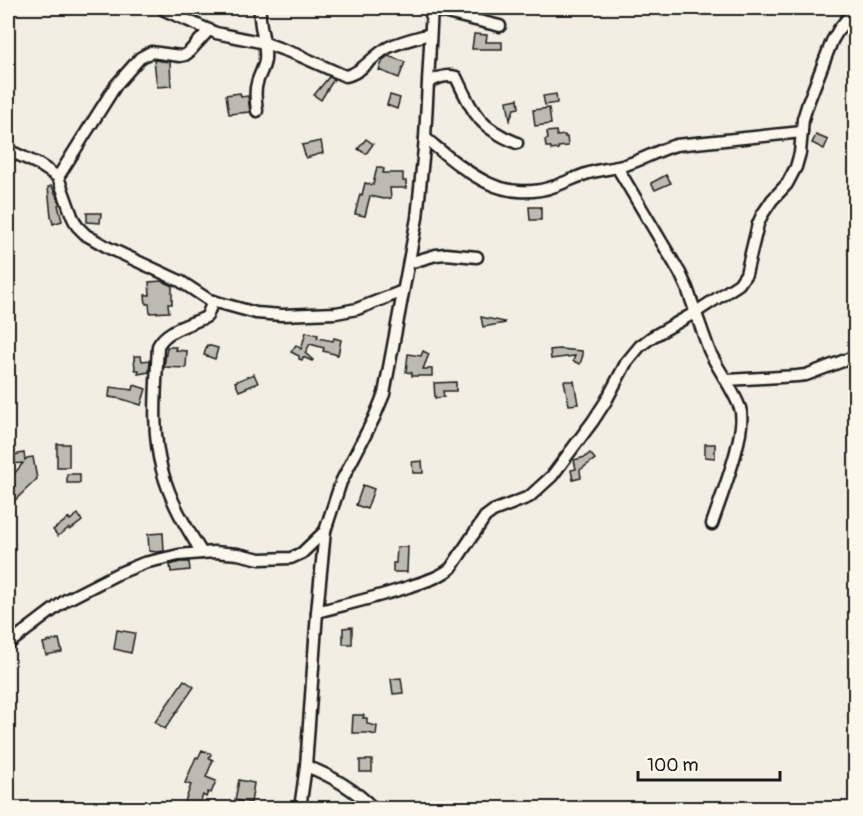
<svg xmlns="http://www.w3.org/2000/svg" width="863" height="816" viewBox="0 0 863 816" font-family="Pangolin,sans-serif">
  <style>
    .building { fill: #bdbab1; stroke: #1c1c1c; stroke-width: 1.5 }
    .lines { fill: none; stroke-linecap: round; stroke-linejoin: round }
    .street-casing { stroke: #1c1c1c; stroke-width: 15 }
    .street { stroke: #fbf7ec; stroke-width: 10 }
  </style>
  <rect width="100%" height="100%" fill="#f2eee4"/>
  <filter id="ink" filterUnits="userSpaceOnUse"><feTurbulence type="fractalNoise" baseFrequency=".0167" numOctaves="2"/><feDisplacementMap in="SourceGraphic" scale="12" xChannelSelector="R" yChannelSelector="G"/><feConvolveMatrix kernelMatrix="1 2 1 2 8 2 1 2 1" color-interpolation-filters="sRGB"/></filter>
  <g filter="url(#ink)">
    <!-- building -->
    <g class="building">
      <path d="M474 34 487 35 486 42H502V49H472Z"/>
      <path d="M388 56 405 62 399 78 379 70 383 60Z"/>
      <path d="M154 60 170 62 171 86 157 87Z"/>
      <path d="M329 77 334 79 321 100 314 95Z"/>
      <path d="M240 93 241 97 248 96 250 112 229 114 226 95Z"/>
      <path d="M556 94 557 103 545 105 543 96Z"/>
      <path d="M390 95 400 98 397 109 387 105Z"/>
      <path d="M518 99 519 108 514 109 510 120 507 101Z"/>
      <path d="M549 108 551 124 535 126 533 110Z"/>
      <path d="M556 131 557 136 565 135V137H567L568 146 558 147V149L551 150V147H546L545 140 548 139 547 132Z"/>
      <path d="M816 135 828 140 824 149 812 143Z"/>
      <path d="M366 139 373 144 366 154 358 149Z"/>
      <path d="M321 141 323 153 306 158 302 145Z"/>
      <path d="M377 167 384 169 383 173H403V181H406V188H390L391 198 384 199 370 196 365 216 355 214 360 194 362 195 365 183 373 185Z"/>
      <path d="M666 175 671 183 655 190 651 183Z"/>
      <path d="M52 186 60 204 58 205 62 221 53 224 51 216 48 187Z"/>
      <path d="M529 207H541V220H530Z"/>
      <path d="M87 213H101L100 223 87 222Z"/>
      <path d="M162 281 172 286V304H168L169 312 150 313 149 304H146L145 295H150L149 282Z"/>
      <path d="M481 317 505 322V323L483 327Z"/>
      <path d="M306 332 318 335 317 338 333 341 334 338 341 340 338 355 323 351 324 348 310 344 305 353 313 360 312 361 303 357 302 360 299 359V356L291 352 296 345 301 349Z"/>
      <path d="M207 345 218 348 215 359 204 355Z"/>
      <path d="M167 347H176L175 350 187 351 186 368 164 367Z"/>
      <path d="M559 349 582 351V355H583L580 364 573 361 575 356 551 359 550 350Z"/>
      <path d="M423 351 429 354 423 369H432V376H412V373L406 372 408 354 421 356Z"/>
      <path d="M134 356H141L142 361 150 360 149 372 138 374 139 370H135Z"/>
      <path d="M254 374 258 383 239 391 235 382Z"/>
      <path d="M564 381H574L578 404 569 405Z"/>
      <path d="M456 382V391H443L444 397 435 398 434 383Z"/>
      <path d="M134 385 146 389 141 405 122 399 109 397 110 387 133 390Z"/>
      <rect x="57" y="444" width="12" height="23"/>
      <path d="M705 444H715V458L705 457Z"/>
      <path d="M24 453 25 460 27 458 33 457 37 479 8 507V481L23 463 8 464V456Z"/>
      <path d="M590 453 595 459 580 470 581 478 573 480 571 470 576 469 574 460 585 457Z"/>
      <path d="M422 461 423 473H413L412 462Z"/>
      <rect x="67" y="474" width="13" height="9"/>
      <path d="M363 485 374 489 367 509 356 505Z"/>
      <path d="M78 514 82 521 70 530 69 528 58 536 53 530 69 518 70 520Z"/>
      <path d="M163 533 164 551 157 552 149 551 148 534Z"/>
      <path d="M397 547H408L407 572H393V563H396Z"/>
      <path d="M180 562H189L190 570 171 572 170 565Z"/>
      <path d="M352 627V644H343V628Z"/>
      <path d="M117 630 135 633 131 653 114 649Z"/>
      <path d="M59 639 62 652 46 655 43 643Z"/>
      <path d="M401 678 403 693 393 694 391 679Z"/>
      <path d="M184 680 194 687 165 729 155 722Z"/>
      <path d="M353 715H364L363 718H367V724L377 726 376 735 368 733H352Z"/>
      <path d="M202 750 211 754 209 758 213 760 206 777 216 781 211 793 208 792 206 797 203 795 198 808H187L183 807 191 785 185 783 196 757 198 758Z"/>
      <rect x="360" y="760" width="12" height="12"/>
      <path d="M239 780 254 783 251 803 235 800Z"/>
    </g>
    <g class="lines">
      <!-- street casing -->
      <g class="street-casing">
        <g id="street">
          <path d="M426 8 500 26"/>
          <path d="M164 10 216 33 265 43 298 55 345 76C361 74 374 54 389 47 402 41 416 38 430 34"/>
          <path d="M429 82C438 78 446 74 456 77 474 114 478 127 517 143"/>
          <path d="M257 111C256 101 254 92 257 83 259 75 264 68 265 60 267 41 258 27 260 8"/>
          <path d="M425 138C445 154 465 172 488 183 509 193 534 194 555 186 567 182 578 176 589 173 601 169 613 169 625 165 643 160 658 150 676 145L802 132"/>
          <path d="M8 150 38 164 58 177 72 216 77 226 86 235 109 248 180 281 209 300 256 313 282 315 336 313 357 309 403 291"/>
          <path d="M617 167 680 273 687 288 709 350C718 370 732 387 740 408 748 431 720 499 712 524"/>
          <path d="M58 177 116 85 140 58 151 52 180 56 185 55 189 52 209 30"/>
          <path d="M409 263 436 255 446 254 477 257"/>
          <path d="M727 380 797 376 806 375 856 356"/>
          <path d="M202 553C186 527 170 501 162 470 151 430 156 387 158 346 166 330 188 325 204 318L207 316 213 301"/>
          <path d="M317 612C347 604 378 597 408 587 423 582 439 578 451 568L485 517 493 511 529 497 552 476 593 421 606 401 626 363 640 346 652 337 696 312 739 284 746 274 758 224 762 215 772 200 787 184 796 167 800 153 803 119 808 103 832 41 839 29 856 8"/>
          <path d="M8 644 66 600 117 574 144 563 179 555 214 552 238 554 260 559 291 558 302 553 325 531"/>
          <path d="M306 766C332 776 354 789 373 808"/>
          <path d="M300 808 306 766 317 612 325 531 341 482 374 418 384 394 417 218 425 138 432 8"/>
        </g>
      </g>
      <!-- street -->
      <use href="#street" class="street"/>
    </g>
  </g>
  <!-- margin -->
  <rect width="863" height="816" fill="none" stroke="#fbf7ec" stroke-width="30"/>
  <rect x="15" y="15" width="833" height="786" fill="none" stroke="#1c1c1c" stroke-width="2" filter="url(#ink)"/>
  <!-- scale -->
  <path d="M638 771v9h142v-9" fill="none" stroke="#1c1c1c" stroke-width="3"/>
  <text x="647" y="771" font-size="18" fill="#1c1c1c" stroke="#fbf7ec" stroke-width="4.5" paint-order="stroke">100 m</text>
</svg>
